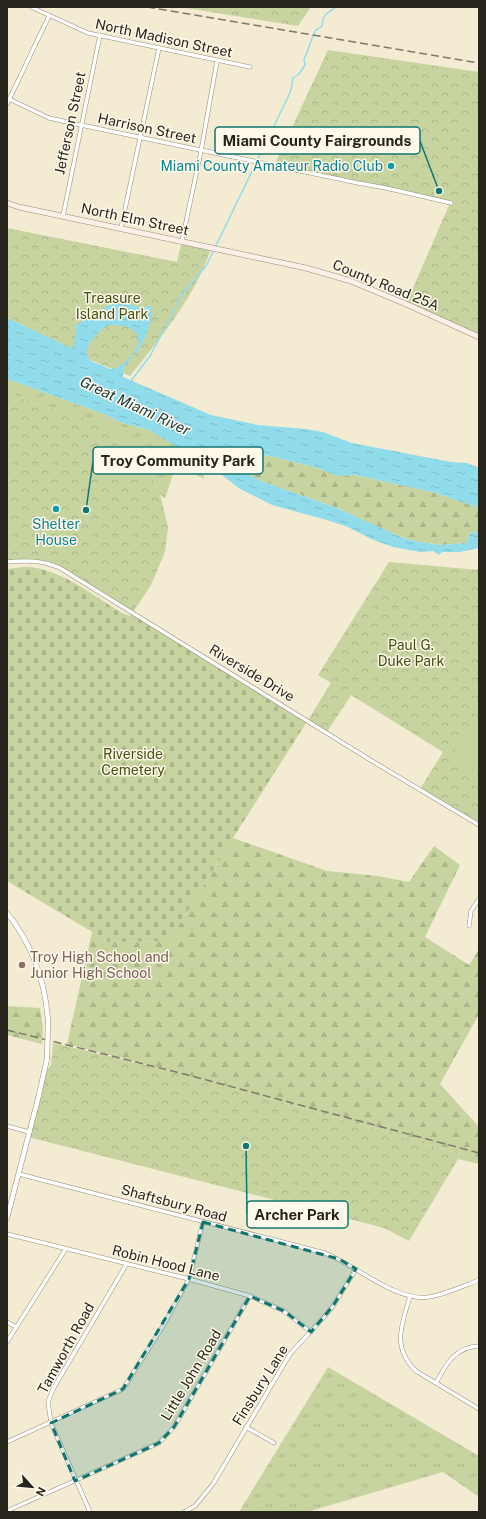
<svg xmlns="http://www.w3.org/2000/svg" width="486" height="1519" viewBox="0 0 486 1519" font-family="'Public Sans',sans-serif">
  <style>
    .grass { fill: url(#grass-tufts) }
    .forest { fill: url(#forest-firs) }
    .cemetery { fill: url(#cemetery-stones) }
    .park { fill: url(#park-crowns) }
    .garden { fill: #c7d4a0 }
    .water { fill: url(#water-ripples); fill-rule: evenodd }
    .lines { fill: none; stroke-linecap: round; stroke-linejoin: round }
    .stream { stroke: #91dcea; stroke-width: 1.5 }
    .minor-casing { stroke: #978e78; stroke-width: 4.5 }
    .tertiary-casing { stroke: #978e78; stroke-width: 5.5 }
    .secondary-casing { stroke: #978e78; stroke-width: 6 }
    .minor { stroke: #fff; stroke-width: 3.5 }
    .tertiary { stroke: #fff; stroke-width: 4.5 }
    .secondary { stroke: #feefe8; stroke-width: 5 }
    .rail { stroke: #7f796a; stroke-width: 1.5; stroke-dasharray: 8 4; stroke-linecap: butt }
    .tertiary-bridge-casing { stroke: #978e78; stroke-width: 5.5; stroke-linecap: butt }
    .tertiary-bridge { stroke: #fff; stroke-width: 4.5 }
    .marked { fill: #0f766e; fill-opacity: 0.2; stroke: #0f766e; stroke-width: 3; stroke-dasharray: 8 5; stroke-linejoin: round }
    .culture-dot { fill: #0f9aa8; stroke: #fef9ea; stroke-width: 1.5 }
    .education-dot { fill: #8d6e63; stroke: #fef9ea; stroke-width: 1.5 }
    .labels { text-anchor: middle; stroke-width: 3; stroke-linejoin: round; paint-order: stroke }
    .street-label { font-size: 14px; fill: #27241b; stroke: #fef9ea }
    .culture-label { font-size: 14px; fill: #0d838f; stroke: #fef9ea; text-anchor: end }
    .park-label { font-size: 14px; fill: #444f10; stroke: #fef9ea }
    .education-label { font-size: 14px; fill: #785e54; stroke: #fef9ea; text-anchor: start }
    .water-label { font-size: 15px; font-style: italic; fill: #15393f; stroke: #fef9ea }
    .leader { fill: none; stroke: #0f766e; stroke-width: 1.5 }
    .callout-dot { fill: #0f766e; stroke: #fef9ea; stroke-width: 1.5 }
    .callout { fill: #fef9ea; stroke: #0f766e; stroke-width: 1.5 }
    .callout-label { font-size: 15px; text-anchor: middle; font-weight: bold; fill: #27241b }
  </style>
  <defs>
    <pattern id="grass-tufts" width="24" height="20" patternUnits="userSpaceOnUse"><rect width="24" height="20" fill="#c7d4a0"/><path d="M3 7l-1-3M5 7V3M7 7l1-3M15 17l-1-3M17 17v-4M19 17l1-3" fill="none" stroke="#abb689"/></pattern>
    <pattern id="forest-firs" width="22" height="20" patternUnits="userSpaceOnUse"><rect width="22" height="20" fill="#c7d4a0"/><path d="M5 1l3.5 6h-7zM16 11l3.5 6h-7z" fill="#abb689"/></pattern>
    <pattern id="cemetery-stones" width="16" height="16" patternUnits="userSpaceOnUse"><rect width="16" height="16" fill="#c7d4a0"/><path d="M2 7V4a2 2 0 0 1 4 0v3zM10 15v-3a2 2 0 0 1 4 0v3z" fill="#abb689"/></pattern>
    <pattern id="park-crowns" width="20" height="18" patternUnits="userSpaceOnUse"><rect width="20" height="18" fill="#c7d4a0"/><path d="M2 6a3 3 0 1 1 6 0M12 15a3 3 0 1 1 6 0" fill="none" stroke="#abb689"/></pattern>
    <pattern id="water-ripples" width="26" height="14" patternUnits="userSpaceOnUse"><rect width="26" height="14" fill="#91dcea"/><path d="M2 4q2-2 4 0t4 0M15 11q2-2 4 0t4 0" fill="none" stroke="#7dbdc8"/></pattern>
  </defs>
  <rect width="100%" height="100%" fill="#f4ebd3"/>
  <!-- grass -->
  <g class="grass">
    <path d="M7 379 104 414 122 423 149 430 175 445 205 465 203 470 204 479 176 464 165 499 160 494 143 460 65 413 7 393Z"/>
    <path d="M328 1367 479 1456V1497L443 1472 307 1512H239Z"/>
  </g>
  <!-- forest -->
  <g class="forest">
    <path d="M222 450 270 456 314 467 338 476 355 475 436 493 479 508V533L475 532 470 533 466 543 442 545 420 542 403 538 337 508 261 481 236 468 222 454 221 452Z"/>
    <path d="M233 838 327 871 378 876 409 882 434 846 460 865 425 937 469 965 479 949V1014L440 1084 479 1127V1164L458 1159 460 1154 184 1074 67 1044 92 932 109 942 169 941Z"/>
    <path d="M7 1006 40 1008 43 1028 42 1044 7 1035Z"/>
  </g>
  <!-- cemetery -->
  <path class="cemetery" d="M24 567C57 566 94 596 122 613L130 616 133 612 308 720 233 838 169 941 109 942 7 881V569Z"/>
  <!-- park -->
  <g class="park">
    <path d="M180 7H311L298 26Z"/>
    <path d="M328 50 479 72V337L406 304 450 203 274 166Z"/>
    <path d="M7 228 177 262 182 241 211 248C196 296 161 337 130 376L90 360 71 348 7 318Z"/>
    <path d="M7 393 65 413 108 425 143 460 160 494 168 527 165 552 151 585 133 612 66 571 42 562H7Z"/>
    <path d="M389 562 479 570V825L420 789 443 752 351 695 327 732 308 720 331 683 318 675Z"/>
    <path d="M53 1043 184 1074 460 1154 458 1159 409 1241 384 1228 28 1137 45 1072 51 1065Z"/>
  </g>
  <!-- garden -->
  <g class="garden">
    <path d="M479 103V158C469 141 469 120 479 103Z"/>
    <path d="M470 726 479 731V773L451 757Z"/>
  </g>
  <!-- water -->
  <path class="water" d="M118 299 140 308 151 306 152 317 146 336 139 349 123 368V377L211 415 258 425 306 429 323 432 352 443 451 462 467 463 479 468V508L436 493 355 475 338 476 314 467 270 456 222 450V454L236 468 261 481 337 508 403 538 420 542 442 545 466 543 470 533 475 532 479 533V548L460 552H442L439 555 433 551 420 552 393 547 371 539 348 527 327 520 272 505 240 489 214 469 149 430 122 423 104 414 7 379V318L71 348 74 345 76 325 84 320 80 313 86 309 91 317ZM108 325C113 325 119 325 124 326 159 336 120 371 110 369 106 368 102 365 99 364 96 363 92 362 90 360 79 348 100 331 108 325Z"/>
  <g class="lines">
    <!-- stream -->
    <path class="stream" d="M130 382 150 356 172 315 180 297 206 266 210 258 288 97 291 90 293 78 299 74 305 65 304 60 314 33 316 30 322 26C323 13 327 14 336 7"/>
    <!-- minor casing -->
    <g class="minor-casing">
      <g id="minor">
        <path d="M31 7 88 33 250 67"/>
        <path d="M7 98 49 118 81 125 358 183 386 188 451 203"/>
        <path d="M7 104 49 16"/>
        <path d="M63 216 100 35"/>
        <path d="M121 228 159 48"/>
        <path d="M182 241 201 151 217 61"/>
        <path d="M7 562C26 560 42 560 60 568L372 761 479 825"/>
        <path d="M469 926 471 911 479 899"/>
        <path d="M7 1126 29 1132"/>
        <path d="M19 1174 325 1253C357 1266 396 1302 429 1297 446 1294 463 1286 479 1280"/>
        <path d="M7 1234 189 1279 250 1296 284 1311 311 1332"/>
        <path d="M410 1296C402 1325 391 1347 416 1371L479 1409"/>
        <path d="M7 1322 16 1327"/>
        <path d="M7 1342 65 1250"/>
        <path d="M436 1383C446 1364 455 1347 479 1346"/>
        <path d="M246 1427 274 1443"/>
        <path d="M7 1442 123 1389 163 1326 189 1279 203 1222"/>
        <path d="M7 1511 159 1443 174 1427 250 1296"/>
        <path d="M90 1512 51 1423 48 1402 53 1389 126 1265"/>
        <path d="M184 1512 195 1506 213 1484 290 1354 324 1317 333 1306 356 1269"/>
      </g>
    </g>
    <!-- tertiary casing -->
    <g class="tertiary-casing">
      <g id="tertiary">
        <path d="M7 913C32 944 45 981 48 1020"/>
        <path d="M7 1218 38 1099 47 1059"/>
      </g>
    </g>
    <!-- secondary casing -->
    <g class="secondary-casing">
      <path id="secondary" d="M7 203 19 207 306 268 351 281 406 304 479 337"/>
    </g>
    <!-- minor -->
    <use href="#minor" class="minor"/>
    <!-- tertiary -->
    <use href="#tertiary" class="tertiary"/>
    <!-- secondary -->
    <use href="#secondary" class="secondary"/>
    <!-- rail -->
    <g class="rail">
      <path d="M147 7 479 63"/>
      <path d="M7 1030 184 1074 479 1153"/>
    </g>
    <!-- tertiary-bridge casing -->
    <g class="tertiary-bridge-casing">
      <path id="tertiary-bridge" d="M47 1059 48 1020"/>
    </g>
    <!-- tertiary-bridge -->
    <use href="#tertiary-bridge" class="tertiary-bridge"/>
  </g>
  <!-- marked area -->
  <path class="marked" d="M203 1222 339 1259 356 1269 333 1306 311 1332 284 1311 250 1296 174 1427 159 1443 75 1481 51 1423 123 1389 189 1279Z"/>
  <!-- markers -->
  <g class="culture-dot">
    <circle cx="391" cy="166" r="4"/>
    <circle cx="56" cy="509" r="4"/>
  </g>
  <circle class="education-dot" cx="22" cy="965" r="4"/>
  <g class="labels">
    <!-- street labels -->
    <g class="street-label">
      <text transform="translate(164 38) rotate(12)" y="5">North Madison Street</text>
      <text transform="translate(70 123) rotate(-78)" y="5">Jefferson Street</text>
      <text transform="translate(147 128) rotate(12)" y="5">Harrison Street</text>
      <text transform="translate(135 219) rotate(12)" y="5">North Elm Street</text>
      <text transform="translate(386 285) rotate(22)" y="5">County Road 25A</text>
      <text transform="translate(252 673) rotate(31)" y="5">Riverside Drive</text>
      <text transform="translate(174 1203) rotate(15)" y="5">Shaftsbury Road</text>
      <text transform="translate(166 1263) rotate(14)" y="5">Robin Hood Lane</text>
      <text transform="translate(66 1348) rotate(-61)" y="5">Tamworth Road</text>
      <text transform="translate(191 1375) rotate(-59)" y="5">Little John Road</text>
      <text transform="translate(260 1385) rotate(-58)" y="5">Finsbury Lane</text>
    </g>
    <!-- culture labels -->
    <g class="culture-label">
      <text x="383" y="171">Miami County Amateur Radio Club</text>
      <text x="56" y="529" text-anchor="middle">Shelter<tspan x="56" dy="16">House</tspan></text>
    </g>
    <!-- park labels -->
    <g class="park-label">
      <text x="112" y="303">Treasure<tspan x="112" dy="16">Island Park</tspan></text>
      <text x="411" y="650">Paul G.<tspan x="411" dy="16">Duke Park</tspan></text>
      <text x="133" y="759">Riverside<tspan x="133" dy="16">Cemetery</tspan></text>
    </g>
    <!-- education labels -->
    <g class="education-label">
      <text x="30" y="962">Troy High School and<tspan x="30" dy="16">Junior High School</tspan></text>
    </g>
    <!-- water labels -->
    <g class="water-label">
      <text transform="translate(135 406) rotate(25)" y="5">Great Miami River</text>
    </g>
  </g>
  <!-- callouts -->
  <path class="leader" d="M439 191L420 141M86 510L93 461M246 1146L247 1214"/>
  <g class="callout-dot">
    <circle cx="439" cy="191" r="4"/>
    <circle cx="86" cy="510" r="4"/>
    <circle cx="246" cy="1146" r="4"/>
  </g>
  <g class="callout">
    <rect x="215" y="127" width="205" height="27" rx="4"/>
    <rect x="93" y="447" width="170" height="27" rx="4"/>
    <rect x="247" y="1201" width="101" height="27" rx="4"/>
  </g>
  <g class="callout-label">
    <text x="317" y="146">Miami County Fairgrounds</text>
    <text x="178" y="466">Troy Community Park</text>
    <text x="297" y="1220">Archer Park</text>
  </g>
  <!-- border -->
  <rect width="486" height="1519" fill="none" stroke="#27241b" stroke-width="16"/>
  <!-- north arrow -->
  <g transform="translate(32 1487) rotate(117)" stroke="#fef9ea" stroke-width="3" paint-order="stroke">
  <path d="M0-3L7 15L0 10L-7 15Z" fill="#27241b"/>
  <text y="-6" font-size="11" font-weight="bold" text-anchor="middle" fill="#27241b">N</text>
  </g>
</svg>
